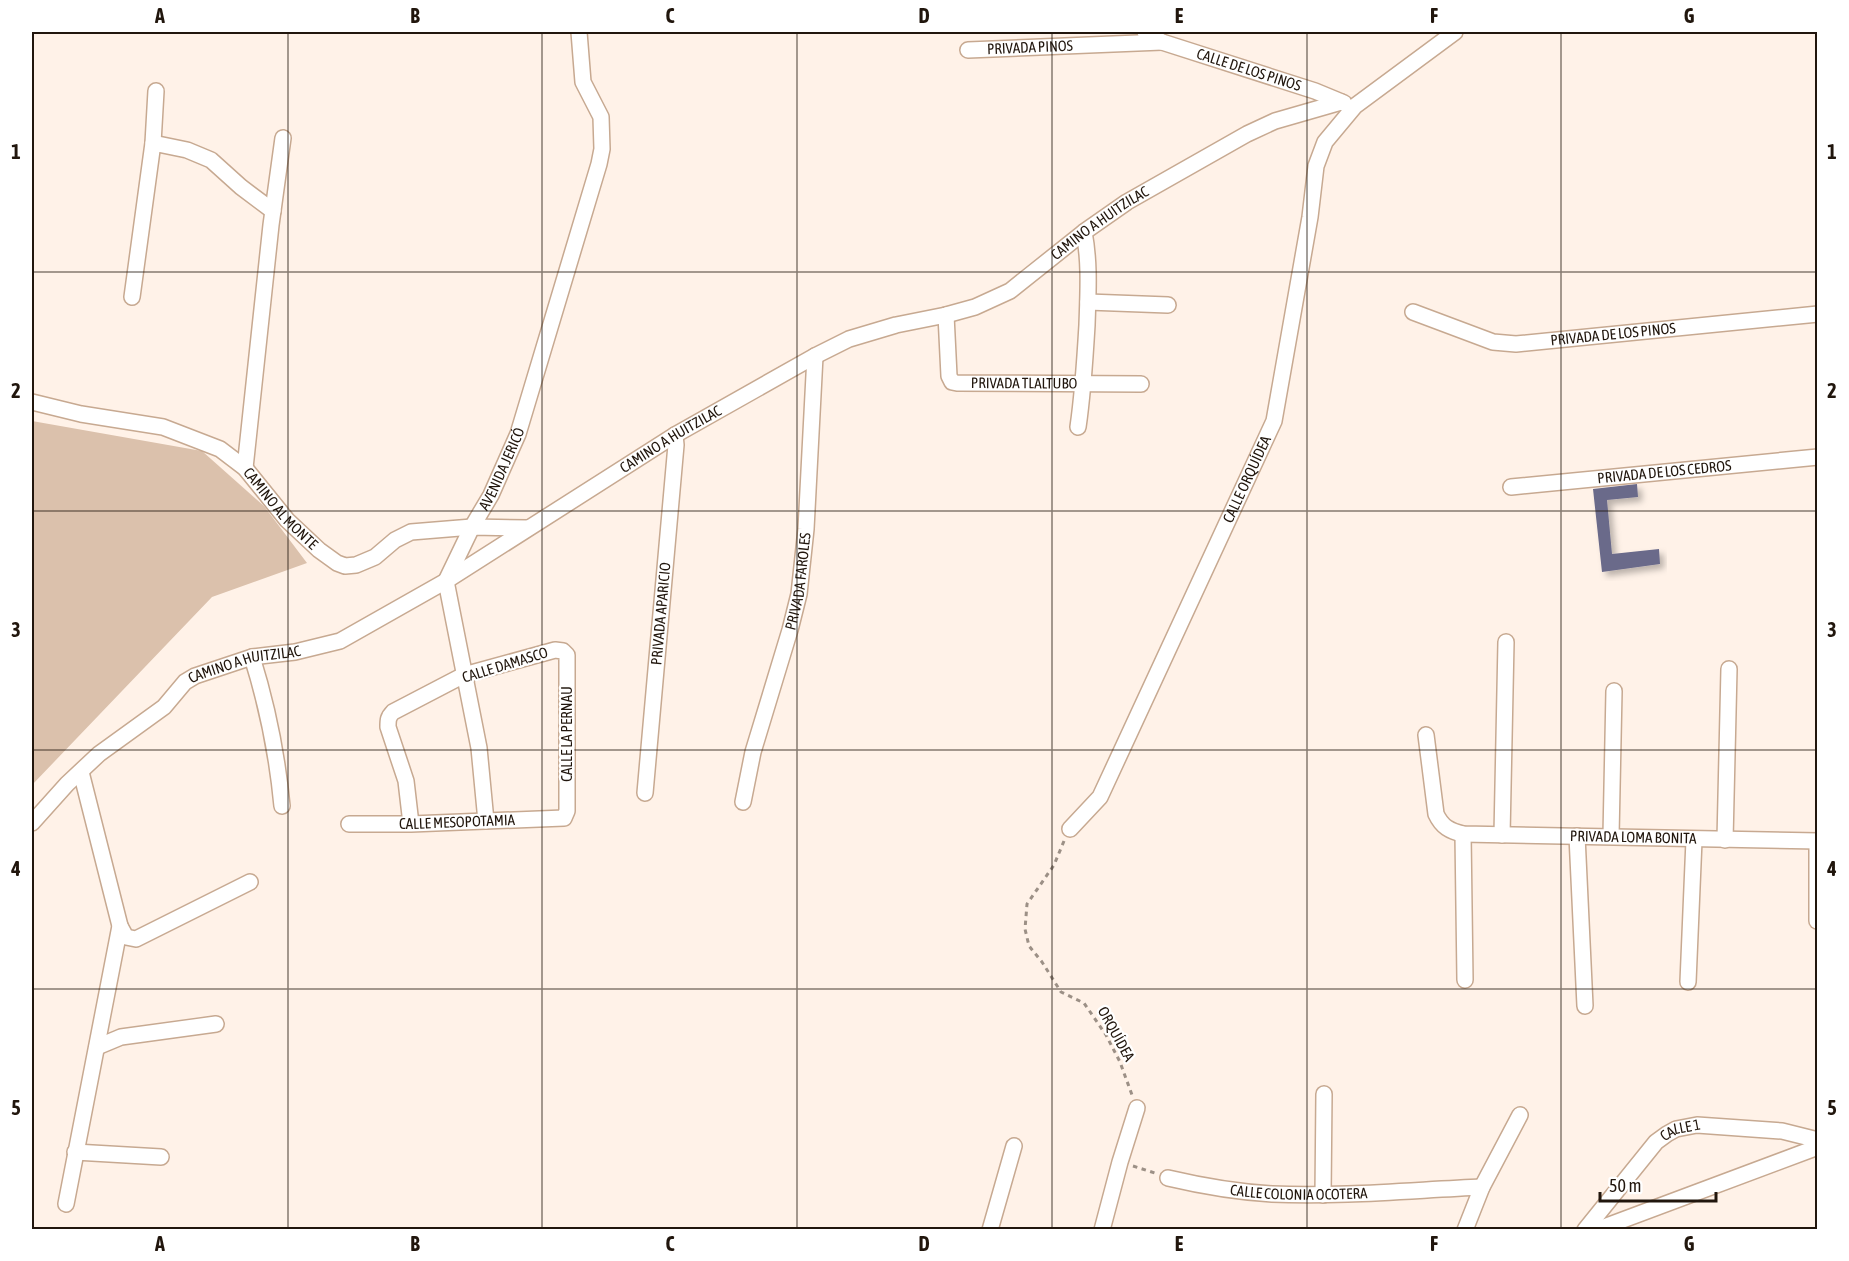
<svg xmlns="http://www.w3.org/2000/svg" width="1849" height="1261" viewBox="0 0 1849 1261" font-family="'Asap Condensed',sans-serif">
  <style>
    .green { fill: #dbc1ac }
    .building { fill: #6a6a8a; filter: url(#shadow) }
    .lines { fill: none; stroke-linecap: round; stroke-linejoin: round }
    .street-casing { stroke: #c7a991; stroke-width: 18 }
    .path { stroke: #9c9086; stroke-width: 3; stroke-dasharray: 4.5 4.5; stroke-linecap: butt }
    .street { stroke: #fff; stroke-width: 15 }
    .grid { fill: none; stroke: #21160d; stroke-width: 1.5; stroke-opacity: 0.55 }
    .labels { text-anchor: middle; stroke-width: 4.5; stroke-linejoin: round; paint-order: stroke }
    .street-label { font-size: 15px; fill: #21160d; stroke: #fff }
    .neatline { fill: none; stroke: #21160d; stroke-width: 2 }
    .grid-label { font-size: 20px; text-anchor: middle; font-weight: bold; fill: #21160d }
  </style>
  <defs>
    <filter id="shadow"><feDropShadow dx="4.5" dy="4.5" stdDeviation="3" flood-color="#0004"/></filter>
  </defs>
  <rect width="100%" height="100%" fill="#fff2e8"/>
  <!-- green -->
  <path class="green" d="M32 421 202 451 264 506 307 563 212 597 32 785Z"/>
  <!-- building -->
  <path class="building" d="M1637 484 1638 497 1607 500 1612 554 1659 549 1660 564 1602 572 1593 489Z"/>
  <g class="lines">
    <!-- street casing -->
    <g class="street-casing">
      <g id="street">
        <path id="s1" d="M1145 32 1162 42 1315 91 1344 103"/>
        <path id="s2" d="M968 50 1162 42"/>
        <path d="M153 143 156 91"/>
        <path d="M132 297 153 143 187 150 211 160 241 187 273 211"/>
        <path d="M1088 302 1168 305"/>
        <path id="s3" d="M1413 312 1493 342 1516 344 1818 314"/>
        <path id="s4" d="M946 315 949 376 952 382 957 383 1141 384"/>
        <path id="s5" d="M32 402 81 414 163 427 220 449 245 468 287 520 319 550 337 563 345 566 356 565 375 557 395 540 411 532 472 527 528 528"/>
        <path d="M1078 427C1083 393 1085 359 1087 325 1088 293 1090 263 1084 232"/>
        <path d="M245 468 271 225 283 138"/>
        <path id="s6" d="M1511 487 1818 457"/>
        <path d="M252 657C268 708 277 753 282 806"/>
        <path id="s7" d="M1426 735 1436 814C1442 827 1450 831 1463 834L1818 841"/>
        <path id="s8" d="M645 793 676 445 675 435"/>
        <path id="s9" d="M743 802 753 752 790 630 799 594 806 529 815 356"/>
        <path id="s10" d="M486 821 479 748 446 581 472 527 491 495 518 434 599 164 602 149 601 117 583 82 579 32"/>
        <path id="s11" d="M32 823 67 784 99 754 164 707 185 682 195 676 252 657 295 652 340 641 446 581 675 435 815 356 849 339 896 325 946 315 975 307 1010 291 1084 232 1127 202 1247 134 1275 121 1341 102"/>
        <path id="s12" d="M349 824H411L564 818 567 811V655L563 651 555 650 464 675 393 712C388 717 388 720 388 727L406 781 411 824"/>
        <path id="s13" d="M1070 829 1100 797 1274 421 1310 217 1316 166 1325 142 1355 106 1455 32"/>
        <path d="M1463 834 1465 980"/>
        <path d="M1502 835 1506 642"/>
        <path d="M1577 836 1585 1006"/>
        <path d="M1611 836 1614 691"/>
        <path d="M1725 840 1729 669"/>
        <path d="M1817 841V921"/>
        <path d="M120 926 126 937 136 939 250 882"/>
        <path d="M1688 982 1694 840"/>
        <path d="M97 1047 121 1037 216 1024"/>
        <path d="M75 1152 161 1157"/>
        <path id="s14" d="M1168 1178C1202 1186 1237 1192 1272 1194 1342 1197 1413 1190 1482 1187"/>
        <path d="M1323 1195 1324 1094"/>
        <path d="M66 1204 120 926 81 772"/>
        <path d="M990 1230 1014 1146"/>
        <path d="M1102 1230 1120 1162 1137 1108"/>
        <path d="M1465 1230 1482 1187 1520 1115"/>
        <path id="s15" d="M1585 1230 1656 1142 1667 1134 1676 1129 1697 1125 1782 1131 1818 1140"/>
        <path d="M1596 1230 1818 1147"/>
      </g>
    </g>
    <!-- path -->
    <g class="path">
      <path d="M1064 841 1054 865 1027 904 1025 929 1029 946 1042 962 1061 992 1084 1003 1106 1035 1120 1062 1132 1095"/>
      <path d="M1133 1166 1155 1173"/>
    </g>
    <!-- street -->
    <use href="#street" class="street"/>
  </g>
  <!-- grid -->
  <path class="grid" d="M288 32V1230M542 32V1230M797 32V1230M1052 32V1230M1307 32V1230M1561 32V1230M32 272H1818M32 511H1818M32 750H1818M32 989H1818"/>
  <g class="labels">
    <!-- street labels -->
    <g class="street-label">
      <text dy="5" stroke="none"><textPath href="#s2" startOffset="62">PRIVADA PINOS</textPath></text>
      <text dy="5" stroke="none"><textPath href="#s1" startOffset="111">CALLE DE LOS PINOS</textPath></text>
      <text dy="5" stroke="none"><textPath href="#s11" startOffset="1244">CAMINO A HUITZILAC</textPath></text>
      <text dy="5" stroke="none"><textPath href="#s3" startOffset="206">PRIVADA DE LOS PINOS</textPath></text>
      <text dy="5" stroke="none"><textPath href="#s4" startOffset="140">PRIVADA TLALTUBO</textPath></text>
      <text dy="5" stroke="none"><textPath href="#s11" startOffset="758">CAMINO A HUITZILAC</textPath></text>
      <text dy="5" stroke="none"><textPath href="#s10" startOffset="369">AVENIDA JERICÓ</textPath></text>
      <text dy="5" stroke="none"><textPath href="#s6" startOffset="154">PRIVADA DE LOS CEDROS</textPath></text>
      <text dy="5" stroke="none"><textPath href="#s13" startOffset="394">CALLE ORQUÍDEA</textPath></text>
      <text dy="5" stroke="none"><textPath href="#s5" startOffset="280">CAMINO AL MONTE</textPath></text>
      <text dy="5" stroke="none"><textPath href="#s9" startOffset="228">PRIVADA FAROLES</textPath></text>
      <text dy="5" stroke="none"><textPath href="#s8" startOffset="180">PRIVADA APARICIO</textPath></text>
      <text transform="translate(505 665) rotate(-17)" y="5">CALLE DAMASCO</text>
      <text dy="5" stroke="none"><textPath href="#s11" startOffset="272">CAMINO A HUITZILAC</textPath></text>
      <text transform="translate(567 734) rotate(-90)" y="5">CALLE LA PERNAU</text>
      <text dy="5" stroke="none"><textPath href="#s12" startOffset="108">CALLE MESOPOTAMIA</textPath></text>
      <text dy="5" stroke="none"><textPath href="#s7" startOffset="285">PRIVADA LOMA BONITA</textPath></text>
      <text transform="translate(1116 1034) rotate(61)" y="5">ORQUÍDEA</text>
      <text dy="5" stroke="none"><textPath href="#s15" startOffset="141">CALLE 1</textPath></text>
      <text dy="5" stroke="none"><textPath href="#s14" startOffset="132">CALLE COLONIA OCOTERA</textPath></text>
    </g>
  </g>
  <!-- border -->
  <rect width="1849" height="1261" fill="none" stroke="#ffffff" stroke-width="66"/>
  <!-- scale -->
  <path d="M1600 1192v9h116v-9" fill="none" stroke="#21160d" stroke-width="3"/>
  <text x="1609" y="1192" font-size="18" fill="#21160d" stroke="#ffffff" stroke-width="4.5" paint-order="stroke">50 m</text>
  <rect x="33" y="33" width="1783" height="1195" class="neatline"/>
  <g class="grid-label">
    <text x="160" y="23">A</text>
    <text x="415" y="23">B</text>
    <text x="670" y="23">C</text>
    <text x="924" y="23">D</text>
    <text x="1179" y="23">E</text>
    <text x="1434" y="23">F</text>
    <text x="1689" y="23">G</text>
    <text x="16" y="159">1</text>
    <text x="1832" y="159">1</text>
    <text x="16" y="398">2</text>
    <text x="1832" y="398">2</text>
    <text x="16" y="637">3</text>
    <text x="1832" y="637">3</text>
    <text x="16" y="876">4</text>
    <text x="1832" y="876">4</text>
    <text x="16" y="1115">5</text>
    <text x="1832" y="1115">5</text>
    <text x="160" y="1251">A</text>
    <text x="415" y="1251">B</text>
    <text x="670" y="1251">C</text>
    <text x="924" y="1251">D</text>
    <text x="1179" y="1251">E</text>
    <text x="1434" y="1251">F</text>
    <text x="1689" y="1251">G</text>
  </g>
</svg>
